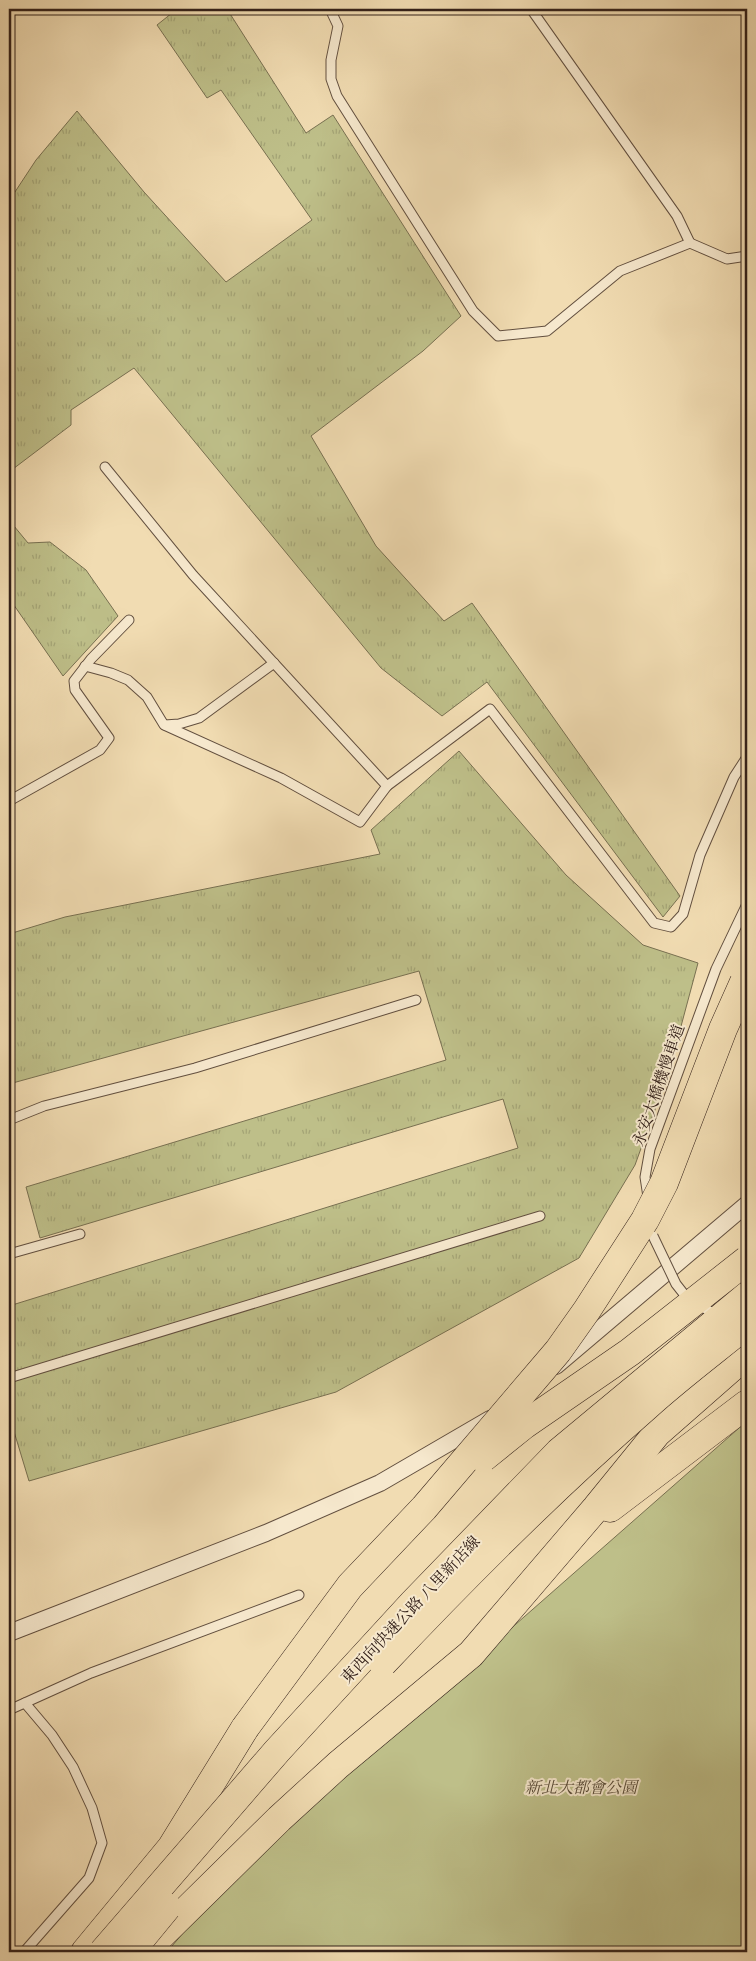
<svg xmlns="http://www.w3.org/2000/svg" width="756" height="1961" viewBox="0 0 756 1961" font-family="'EB Garamond','Noto Serif TC',serif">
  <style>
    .grass { fill: url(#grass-tufts); stroke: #787051 }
    .green { fill: #bebf89; stroke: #787051 }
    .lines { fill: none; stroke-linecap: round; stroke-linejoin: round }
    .service-casing { stroke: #624f3f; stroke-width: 11 }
    .minor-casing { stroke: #624f3f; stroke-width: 18 }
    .trunk-casing { stroke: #332019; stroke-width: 29 }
    .service { stroke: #f6e8cd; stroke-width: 9 }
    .minor { stroke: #f6e8cd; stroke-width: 16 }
    .trunk { stroke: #f1dcb2; stroke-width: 28 }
    .service-bridge-casing { stroke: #624f3f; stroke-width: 11; stroke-linecap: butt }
    .trunk-bridge-casing { stroke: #332019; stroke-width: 29; stroke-linecap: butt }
    .service-bridge { stroke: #f6e8cd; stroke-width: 9 }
    .trunk-bridge { stroke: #f1dcb2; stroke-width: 28 }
    .labels { text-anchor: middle; stroke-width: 4; stroke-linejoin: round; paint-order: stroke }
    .street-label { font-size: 16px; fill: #332019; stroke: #f6e8cd }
    .park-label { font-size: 16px; font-style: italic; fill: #564835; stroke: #f6e8cd }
  </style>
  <defs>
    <pattern id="grass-tufts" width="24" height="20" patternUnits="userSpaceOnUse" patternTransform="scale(1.25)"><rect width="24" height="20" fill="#bebf89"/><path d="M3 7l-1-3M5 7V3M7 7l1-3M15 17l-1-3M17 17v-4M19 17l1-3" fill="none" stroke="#a4a476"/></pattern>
  </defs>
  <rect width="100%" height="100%" fill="#f1dcb2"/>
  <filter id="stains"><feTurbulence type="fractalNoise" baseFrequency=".004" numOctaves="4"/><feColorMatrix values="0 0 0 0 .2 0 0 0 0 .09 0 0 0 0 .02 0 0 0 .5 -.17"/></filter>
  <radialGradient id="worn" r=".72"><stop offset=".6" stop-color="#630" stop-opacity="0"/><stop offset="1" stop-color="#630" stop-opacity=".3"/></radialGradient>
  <!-- grass -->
  <g class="grass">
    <path d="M177 9H227L306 133 333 115 461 316 423 351 311 436 376 546 444 621 472 603 680 896 663 917 487 682 442 716 381 668 134 368 71 410V425L9 472V201L36 160 77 111 144 192 226 282 312 220 221 90 207 98 157 25Z"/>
    <path d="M9 520 28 543 50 542 86 570 118 616 63 676 9 598Z"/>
    <path d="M459 751 566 875 643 945 698 963 669 1071 635 1165 579 1258 336 1392 29 1481 9 1415V1306L518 1148 503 1099 40 1238 26 1187 446 1060 419 971 9 1084V934L65 917 380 854 371 830Z"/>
  </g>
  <!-- green -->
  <path class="green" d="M747 1421V1952H167L235 1871Z"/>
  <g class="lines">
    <!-- service casing -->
    <g class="service-casing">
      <g id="service">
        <path d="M330 9 338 26 331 60V79L337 96 473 311 498 336 547 331 620 271 690 243 727 259 747 256"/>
        <path d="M531 9 677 216 690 243"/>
        <path d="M105 467 193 575 387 786 490 709 654 923 671 927 683 914 700 855 734 777 747 757"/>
        <path d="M85 666 111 673 128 680 147 697 164 725 281 778 360 822 387 786"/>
        <path d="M165 725 179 724 199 718 274 663"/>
        <path d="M9 801 100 750 109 738 75 690 74 681 91 659 129 620"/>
        <path d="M9 1120 44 1106 195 1068 416 1000"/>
        <path d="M648 1197 645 1177 650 1149 716 969 747 904"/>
        <path d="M9 1254 80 1234"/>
        <path d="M9 1378 540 1216"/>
        <path d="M9 1710 91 1673 299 1595"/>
        <path d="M24 1952 89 1878 102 1843 92 1808 73 1767 52 1735 25 1703"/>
      </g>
    </g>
    <!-- minor casing -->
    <g class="minor-casing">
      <g id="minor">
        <path d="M556 1366 747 1204"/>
        <path d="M9 1633 266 1533 380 1483 490 1419"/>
      </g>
    </g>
    <!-- trunk casing -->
    <g class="trunk-casing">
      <g id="trunk">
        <path d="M610 1508 747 1404"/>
        <path d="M85 1952 171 1848 245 1728"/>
        <path d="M144 1952 279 1819 338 1765 471 1654 596 1508 657 1433 747 1354"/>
      </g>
    </g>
    <!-- service -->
    <use href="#service" class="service"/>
    <!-- minor -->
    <use href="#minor" class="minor"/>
    <!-- trunk -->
    <use href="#trunk" class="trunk"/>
    <!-- service-bridge casing -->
    <g class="service-bridge-casing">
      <path id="service-bridge" d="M653 1236 676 1284 687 1298 718 1316"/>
    </g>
    <!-- trunk-bridge casing -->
    <g class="trunk-bridge-casing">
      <g id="trunk-bridge">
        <path d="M483 1458 524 1425 630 1352 747 1260"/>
        <path d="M383 1663C467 1574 554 1487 647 1406 679 1377 714 1351 747 1324"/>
        <path d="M245 1728 350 1586 424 1508 558 1351 587 1310 645 1220 664 1183 723 1029 744 982"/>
        <path d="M103 1952 277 1751 413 1603 559 1452 747 1296"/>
        <path d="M130 1952 167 1907"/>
      </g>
    </g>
    <!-- service-bridge -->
    <use href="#service-bridge" class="service-bridge"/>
    <!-- trunk-bridge -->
    <use href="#trunk-bridge" class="trunk-bridge"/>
  </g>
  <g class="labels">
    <!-- street labels -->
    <g class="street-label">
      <text transform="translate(658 1085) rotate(-71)" y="6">永安大橋機慢車道</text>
      <text transform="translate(410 1609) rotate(-47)" y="6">東西向快速公路 八里新店線</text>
    </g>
    <!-- park labels -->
    <g class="park-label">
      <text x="581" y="1793">新北大都會公園</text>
    </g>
  </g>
  <!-- margin -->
  <rect width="756" height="1961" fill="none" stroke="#f1dcb2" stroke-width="30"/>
  <rect x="10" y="10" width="736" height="1941" fill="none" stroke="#332019" stroke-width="2.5"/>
  <rect x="15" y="15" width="726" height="1931" fill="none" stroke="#332019"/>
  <rect width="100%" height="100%" filter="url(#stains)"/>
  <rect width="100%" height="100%" fill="url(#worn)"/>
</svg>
